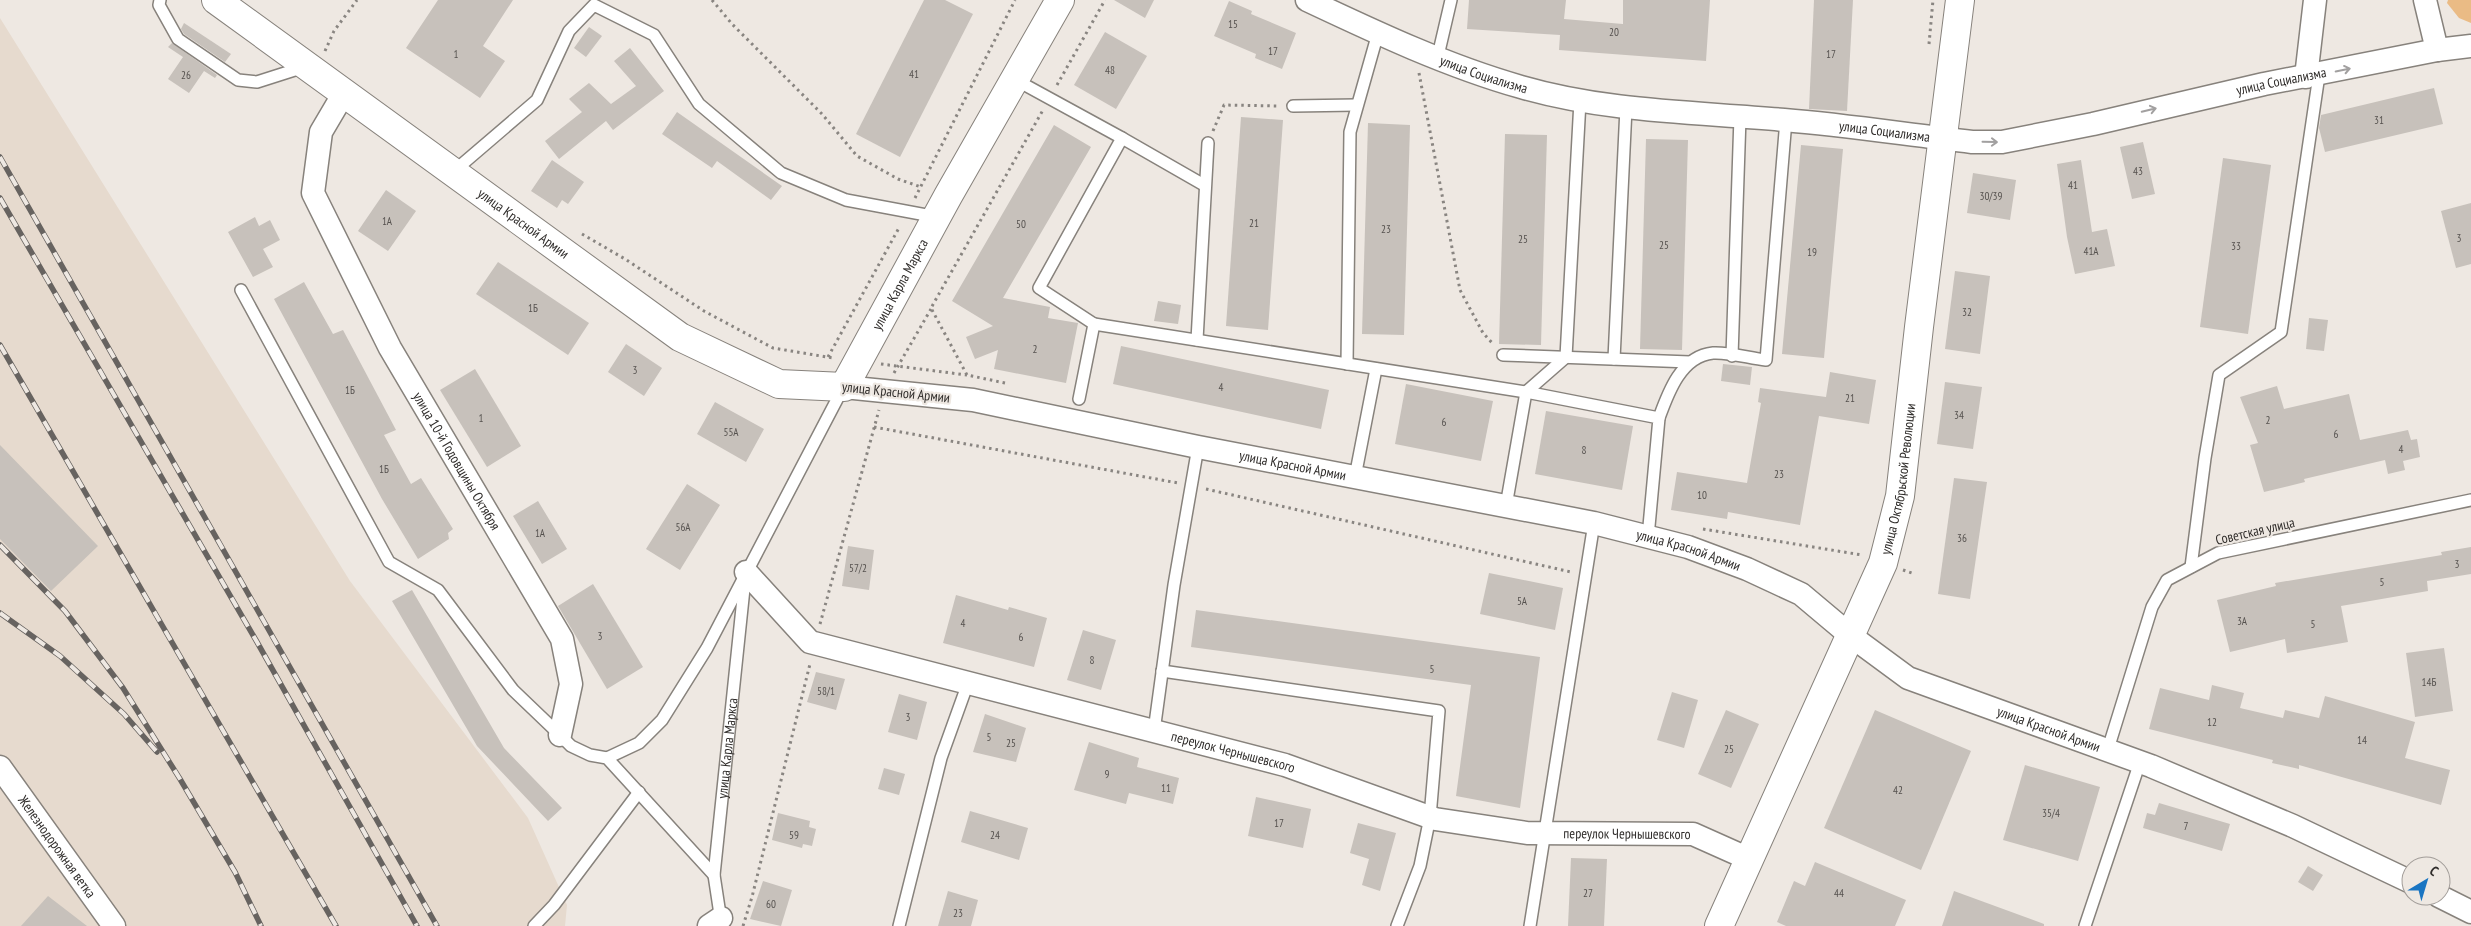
<svg xmlns="http://www.w3.org/2000/svg" width="2471" height="926" viewBox="0 0 2471 926" font-family="'PT Sans Narrow',sans-serif">
  <style>
    .built { fill: #e6dace }
    .green { fill: #eabb85 }
    .building { fill: #c7c1bb }
    .lines { fill: none; stroke-linecap: round; stroke-linejoin: round }
    .service-casing { stroke: #87827c; stroke-width: 14 }
    .minor-casing { stroke: #87827c; stroke-width: 25 }
    .secondary-casing { stroke: #87827c; stroke-width: 30 }
    .primary-casing { stroke: #87827c; stroke-width: 30 }
    .path { stroke: #898581; stroke-width: 3; stroke-dasharray: 2.5 4; stroke-linecap: butt }
    .service { stroke: #fff; stroke-width: 11 }
    .minor { stroke: #fff; stroke-width: 22 }
    .secondary { stroke: #fff; stroke-width: 28 }
    .primary { stroke: #fff; stroke-width: 28 }
    .rail-casing { stroke: #676360; stroke-width: 5.5 }
    .rail { stroke: #eee8e2; stroke-width: 4; stroke-dasharray: 11; stroke-linecap: butt }
    .oneway { stroke: #a2a0a0 }
    .labels { text-anchor: middle; stroke-width: 4.5; stroke-linejoin: round; paint-order: stroke }
    .number-label { font-size: 11px; fill: #56524f }
    .street-label { font-size: 14px; fill: #302d2b; stroke: #eee8e2 }
  </style>
  <rect width="100%" height="100%" fill="#eee8e2"/>
  <!-- built -->
  <path class="built" d="M0 18 350 581 528 818 567 905 565 926H0Z"/>
  <!-- green -->
  <path class="green" d="M2448 0H2471V23L2459 18 2447 3Z"/>
  <!-- building -->
  <g class="building">
    <path d="M438 0H513L483 46 505 61 480 98 406 48Z"/>
    <path d="M924 0H945L973 14 900 157 856 134Z"/>
    <path d="M1114 0H1154L1145 18Z"/>
    <path d="M1469 0H1566L1564 19 1623 24V0H1710L1706 61 1559 50 1560 35 1467 29Z"/>
    <path d="M1814 0H1853L1847 111 1809 109Z"/>
    <path d="M1229 1 1252 11 1251 14 1296 33 1282 69 1255 58 1256 54 1214 36Z"/>
    <path d="M184 23 231 54 225 62 184 34 181 29Z"/>
    <path d="M589 27 602 36 586 57 574 48Z"/>
    <path d="M1105 32 1147 56 1116 109 1074 85Z"/>
    <path d="M172 43 217 75 215 78 204 71 189 93 168 79 183 57 168 47Z"/>
    <path d="M630 48 664 91 613 130 606 121 559 159 545 141 582 112 569 99 589 83 611 104 636 86 614 61Z"/>
    <path d="M2434 88 2443 124 2325 152 2319 128 2321 115Z"/>
    <path d="M677 112 782 186 771 200 717 161 712 168 662 134Z"/>
    <path d="M1241 117 1283 120 1268 330 1226 326Z"/>
    <path d="M1368 123 1410 125 1404 335 1362 334Z"/>
    <path d="M1054 125 1091 147 1003 298 1050 307 1048 318 1078 323 1066 383 994 369 998 350 975 359 966 337 993 326 952 301Z"/>
    <path d="M1505 134 1547 135 1541 345 1499 344Z"/>
    <path d="M1646 139 1688 140 1682 350 1640 349Z"/>
    <path d="M2143 142 2155 194 2132 199 2120 147Z"/>
    <path d="M1801 145 1843 149 1824 358 1782 354Z"/>
    <path d="M2223 158 2271 165 2248 334 2200 327Z"/>
    <path d="M552 160 584 182 568 204 562 200 557 208 531 191Z"/>
    <path d="M2081 160 2092 232 2107 229 2115 266 2075 274 2067 237 2057 164Z"/>
    <path d="M1973 173 2016 180 2010 220 1967 213Z"/>
    <path d="M386 190 416 211 388 251 358 231Z"/>
    <path d="M2471 203V264L2456 268 2441 211Z"/>
    <path d="M255 217 259 226 270 220 280 240 263 249 273 267 253 277 228 232Z"/>
    <path d="M498 262 589 323 568 355 476 294Z"/>
    <path d="M1955 271 1990 276 1980 354 1945 349Z"/>
    <path d="M304 282 333 334 343 330 396 430 384 435 411 484 421 478 453 529 448 533 449 539 418 559 382 499 274 299Z"/>
    <path d="M1158 301 1181 305 1178 324 1154 321Z"/>
    <path d="M2309 318 2328 320 2324 351 2306 349Z"/>
    <path d="M626 344 662 368 644 396 608 372Z"/>
    <path d="M1121 346 1329 390 1321 429 1113 384Z"/>
    <path d="M1723 364 1752 367 1750 385 1721 381Z"/>
    <path d="M475 369 521 446 487 467 440 390Z"/>
    <path d="M1830 372 1876 380 1869 424 1819 416 1800 525 1728 512 1727 519 1671 510 1677 472 1747 483 1761 403 1758 402 1760 388 1826 397Z"/>
    <path d="M1945 382 1982 387 1973 449 1937 444Z"/>
    <path d="M1406 384 1493 401 1481 461 1395 444Z"/>
    <path d="M2277 386 2284 409 2349 394 2360 440 2408 430 2411 440 2417 439 2420 457 2403 461 2405 470 2388 474 2385 460 2304 479 2305 482 2264 492 2250 445 2258 443 2240 397Z"/>
    <path d="M715 402 764 429 746 462 697 434Z"/>
    <path d="M1546 411 1633 426 1622 490 1535 474Z"/>
    <path d="M0 445 98 546 51 591 0 539Z"/>
    <path d="M1954 478 1987 482 1970 599 1938 594Z"/>
    <path d="M687 484 720 505 680 570 646 549Z"/>
    <path d="M538 501 567 549 542 564 513 516Z"/>
    <path d="M848 546 874 550 869 590 842 586Z"/>
    <path d="M2471 547V574L2427 581 2428 591 2341 606 2348 642 2287 653 2285 639 2230 652 2217 600 2276 586 2275 583 2442 555 2441 552Z"/>
    <path d="M1489 573 1563 588 1555 630 1480 614Z"/>
    <path d="M593 584 643 667 607 689 558 606Z"/>
    <path d="M412 590 504 748 562 808 548 821 477 746 392 601Z"/>
    <path d="M956 595 1008 610 1009 607 1047 618 1034 667 943 643Z"/>
    <path d="M1196 610 1540 657 1520 808 1456 796 1471 685 1191 647Z"/>
    <path d="M1083 630 1116 640 1101 690 1067 680Z"/>
    <path d="M2444 648 2453 711 2415 717 2406 653Z"/>
    <path d="M816 672 845 679 836 710 807 702Z"/>
    <path d="M2212 685 2244 693 2240 708 2283 718 2285 710 2319 718 2325 696 2415 722 2405 758 2450 770 2441 805 2299 765V769L2272 763 2273 760 2149 729 2160 688 2209 700Z"/>
    <path d="M1672 692 1698 700 1684 748 1657 740Z"/>
    <path d="M899 694 927 702 917 740 888 732Z"/>
    <path d="M1726 710 1759 724 1731 788 1698 774Z"/>
    <path d="M1875 710 1971 751 1921 870 1824 828Z"/>
    <path d="M985 714 1026 728 1016 762 973 752Z"/>
    <path d="M1089 742 1139 758 1137 767 1179 778 1173 804 1129 793 1126 804 1074 790Z"/>
    <path d="M2025 765 2100 787 2078 861 2003 840Z"/>
    <path d="M884 768 905 774 899 795 878 789Z"/>
    <path d="M1256 797 1311 809 1303 848 1248 836Z"/>
    <path d="M2159 803 2230 824 2222 851 2143 828 2147 813 2155 815Z"/>
    <path d="M970 811 1028 828 1019 860 961 842Z"/>
    <path d="M778 813 810 821 809 827 816 829 812 846 803 844 802 848 772 840Z"/>
    <path d="M1358 823 1396 833 1380 891 1362 885 1369 859 1350 853Z"/>
    <path d="M1571 858 1607 859 1604 926H1568Z"/>
    <path d="M1815 862 1906 900 1895 926H1786L1777 922 1794 881 1805 886Z"/>
    <path d="M2308 866 2323 875 2313 891 2298 882Z"/>
    <path d="M763 881 792 890 781 926 750 919Z"/>
    <path d="M948 891 978 900 971 926H938Z"/>
    <path d="M1954 891 2044 924V926H1942Z"/>
    <path d="M48 896 87 926H21Z"/>
  </g>
  <g class="lines">
    <!-- service casing -->
    <g class="service-casing">
      <g id="service">
        <path d="M160 0 159 5 178 39 238 80 257 82 304 67"/>
        <path d="M1437 60 1451 0"/>
        <path d="M1014 79 1122 138 1039 288 1094 324 1079 399"/>
        <path d="M1293 106 1356 105"/>
        <path d="M1122 138 1204 185"/>
        <path d="M453 172 537 100 569 31 594 5 654 35 699 104 781 173 846 200 937 217"/>
        <path d="M241 290 389 562 438 590 513 690 560 735 571 746 590 755 607 758 714 875"/>
        <path d="M1094 324 1526 392 1659 418 1648 537"/>
        <path d="M1197 340 1208 143"/>
        <path d="M1503 355 1690 362"/>
        <path d="M1732 356 1740 117"/>
        <path d="M1614 359 1626 108"/>
        <path d="M1347 364 1350 132 1378 33"/>
        <path d="M1659 418C1668 393 1681 356 1713 353 1729 352 1749 358 1766 360L1786 120"/>
        <path d="M1355 477 1376 369"/>
        <path d="M1506 506 1526 392 1566 357 1580 101"/>
        <path d="M2191 567 2205 458 2219 375 2281 332 2319 75"/>
        <path d="M1162 671 1439 711 1430 817 1420 866 1397 926"/>
        <path d="M1154 731 1174 585 1198 447"/>
        <path d="M2108 749 2152 607 2167 580 2218 553 2471 500"/>
        <path d="M607 758 639 743 662 720 707 648 843 388"/>
        <path id="s1" d="M721 921 714 875 745 579"/>
        <path d="M534 926 554 905 639 792"/>
        <path d="M899 926 941 758 968 683"/>
        <path d="M1530 926 1594 523"/>
        <path d="M2085 926 2140 762"/>
      </g>
    </g>
    <!-- minor casing -->
    <g class="minor-casing">
      <g id="minor">
        <path id="s2" d="M1307 0C1377 33 1447 66 1521 87 1607 112 1696 112 1784 120 1847 125 1909 135 1972 142H2002L2093 124 2264 84 2437 50 2471 46"/>
        <path d="M2425 0 2437 50"/>
        <path d="M2306 77 2315 0"/>
        <path id="s3" d="M344 93 321 132 313 193 390 348 562 639 571 684 560 735"/>
        <path id="s4" d="M844 387 973 400 1198 447 1594 523 1688 547 1747 569 1801 594 1851 636 1908 678 2151 766 2293 826 2411 882"/>
        <path id="s5" d="M746 572 810 642 1285 765 1435 819 1527 833 1693 834 1749 859"/>
        <path id="s6" d="M0 767 114 926"/>
        <path d="M2439 896 2471 912"/>
        <path d="M709 926 721 918"/>
      </g>
    </g>
    <!-- secondary casing -->
    <g class="secondary-casing">
      <g id="secondary">
        <path id="s7" d="M216 0 680 337 779 384 844 387 948 196 1060 0"/>
      </g>
    </g>
    <!-- primary casing -->
    <g class="primary-casing">
      <g id="primary">
        <path id="s8" d="M1719 926 1883 563 1900 496 1919 327 1960 0"/>
      </g>
    </g>
    <!-- path -->
    <g class="path">
      <path d="M712 0 732 24 822 114 857 156 898 179 921 187"/>
      <path d="M1929 44 1933 0"/>
      <path d="M325 51 334 31 357 0"/>
      <path d="M1419 73 1460 290 1483 333 1494 345"/>
      <path d="M1057 85 1105 0"/>
      <path d="M1213 131 1224 105 1278 106"/>
      <path d="M915 198 1015 0"/>
      <path d="M582 234 625 259 704 311 773 348 833 358"/>
      <path d="M828 357 900 226"/>
      <path d="M881 364 967 375"/>
      <path d="M894 373 931 309"/>
      <path d="M1005 383 967 375 931 308 1043 110"/>
      <path d="M874 427 1178 483"/>
      <path d="M1206 489 1571 572"/>
      <path d="M1703 529 1862 555"/>
      <path d="M1903 570 1912 573"/>
      <path d="M820 624 879 410"/>
      <path d="M743 926 752 897 810 664"/>
    </g>
    <!-- service -->
    <use href="#service" class="service"/>
    <!-- minor -->
    <use href="#minor" class="minor"/>
    <!-- secondary -->
    <use href="#secondary" class="secondary"/>
    <!-- primary -->
    <use href="#primary" class="primary"/>
    <!-- rail casing -->
    <g class="rail-casing">
      <g id="rail">
        <path d="M0 157 437 926"/>
        <path d="M0 198 257 642 417 926"/>
        <path d="M0 345 336 926"/>
        <path d="M0 545 65 611 123 688 180 779 235 872 261 926"/>
        <path d="M0 613 60 656 124 714 157 752"/>
      </g>
    </g>
    <!-- rail -->
    <use href="#rail" class="rail"/>
  </g>
  <!-- one-way arrows -->
  <defs><path id="oneway-shaft" d="M-6 0H5M1.5-3L5.5 0L1.5 3" fill="none" stroke-width="1.6" stroke-linecap="round" stroke-linejoin="round" transform="scale(1.25)"/></defs>
  <g class="oneway">
    <use href="#oneway-shaft" transform="translate(2343 70) rotate(-12)"/>
    <use href="#oneway-shaft" transform="translate(2149 110) rotate(-14)"/>
    <use href="#oneway-shaft" transform="translate(1990 142) rotate(1)"/>
  </g>
  <g class="labels">
    <!-- number labels -->
    <g class="number-label">
      <text x="1233" y="28">15</text>
      <text x="1614" y="36">20</text>
      <text x="1273" y="55">17</text>
      <text x="456" y="58">1</text>
      <text x="1831" y="58">17</text>
      <text x="1110" y="74">48</text>
      <text x="914" y="78">41</text>
      <text x="186" y="79">26</text>
      <text x="2379" y="124">31</text>
      <text x="2138" y="175">43</text>
      <text x="2073" y="189">41</text>
      <text x="1991" y="200">30/39</text>
      <text x="387" y="225">1А</text>
      <text x="1254" y="227">21</text>
      <text x="1021" y="228">50</text>
      <text x="1386" y="233">23</text>
      <text x="2459" y="242">3</text>
      <text x="1523" y="243">25</text>
      <text x="1664" y="249">25</text>
      <text x="2236" y="250">33</text>
      <text x="2091" y="255">41А</text>
      <text x="1812" y="256">19</text>
      <text x="533" y="312">1Б</text>
      <text x="1967" y="316">32</text>
      <text x="1035" y="353">2</text>
      <text x="635" y="374">3</text>
      <text x="1221" y="391">4</text>
      <text x="350" y="394">1Б</text>
      <text x="1850" y="402">21</text>
      <text x="1959" y="419">34</text>
      <text x="481" y="422">1</text>
      <text x="2268" y="424">2</text>
      <text x="1444" y="426">6</text>
      <text x="731" y="436">55А</text>
      <text x="2336" y="438">6</text>
      <text x="2401" y="453">4</text>
      <text x="1584" y="454">8</text>
      <text x="384" y="473">1Б</text>
      <text x="1779" y="478">23</text>
      <text x="1702" y="499">10</text>
      <text x="683" y="531">56А</text>
      <text x="540" y="537">1А</text>
      <text x="1962" y="542">36</text>
      <text x="2457" y="568">3</text>
      <text x="858" y="572">57/2</text>
      <text x="2382" y="586">5</text>
      <text x="1522" y="605">5А</text>
      <text x="2242" y="625">3А</text>
      <text x="963" y="627">4</text>
      <text x="2313" y="628">5</text>
      <text x="600" y="640">3</text>
      <text x="1021" y="641">6</text>
      <text x="1092" y="664">8</text>
      <text x="1432" y="673">5</text>
      <text x="2429" y="686">14Б</text>
      <text x="826" y="695">58/1</text>
      <text x="908" y="721">3</text>
      <text x="2212" y="726">12</text>
      <text x="989" y="741">5</text>
      <text x="2362" y="744">14</text>
      <text x="1011" y="747">25</text>
      <text x="1729" y="753">25</text>
      <text x="1107" y="778">9</text>
      <text x="1166" y="792">11</text>
      <text x="1898" y="794">42</text>
      <text x="2051" y="817">35/4</text>
      <text x="1279" y="827">17</text>
      <text x="2186" y="830">7</text>
      <text x="794" y="839">59</text>
      <text x="995" y="839">24</text>
      <text x="1588" y="897">27</text>
      <text x="1839" y="897">44</text>
      <text x="771" y="908">60</text>
      <text x="958" y="917">23</text>
    </g>
    <!-- street labels -->
    <g class="street-label">
      <text dy="5" stroke="none"><textPath href="#s2" startOffset="192">улица Социализма</textPath></text>
      <text dy="5" stroke="none"><textPath href="#s2" startOffset="1002">улица Социализма</textPath></text>
      <text dy="5" stroke="none"><textPath href="#s2" startOffset="598">улица Социализма</textPath></text>
      <text dy="5" stroke="none"><textPath href="#s7" startOffset="380">улица Красной Армии</textPath></text>
      <text dy="5" stroke="none"><textPath href="#s7" startOffset="865">улица Карла Маркса</textPath></text>
      <text transform="translate(896 392) rotate(6)" y="5">улица Красной Армии</text>
      <text dy="5" stroke="none"><textPath href="#s3" startOffset="411">улица 10-й Годовщины Октября</textPath></text>
      <text dy="5" stroke="none"><textPath href="#s4" startOffset="456">улица Красной Армии</textPath></text>
      <text dy="5" stroke="none"><textPath href="#s8" startOffset="484">улица Октябрьской Революции</textPath></text>
      <text transform="translate(2255 531) rotate(-13)" y="5">Советская улица</text>
      <text dy="5" stroke="none"><textPath href="#s4" startOffset="861">улица Красной Армии</textPath></text>
      <text dy="5" stroke="none"><textPath href="#s4" startOffset="1268">улица Красной Армии</textPath></text>
      <text dy="5" stroke="none"><textPath href="#s1" startOffset="174">улица Карла Маркса</textPath></text>
      <text dy="5" stroke="none"><textPath href="#s5" startOffset="532">переулок Чернышевского</textPath></text>
      <text dy="5" stroke="none"><textPath href="#s5" startOffset="938">переулок Чернышевского</textPath></text>
      <text dy="5" stroke="none"><textPath href="#s6" startOffset="98">Железнодорожная ветка</textPath></text>
    </g>
  </g>
  <!-- north arrow -->
  <g transform="translate(2426 881) rotate(38)"><circle r="24" fill="#eee8e2" stroke="#a29d99"/>
  <path d="M0-4L9 19L0 12L-9 19Z" fill="#1a75c2"/>
  <text y="-8" font-size="14" font-weight="bold" text-anchor="middle" fill="#302d2b">С</text>
  </g>
</svg>
